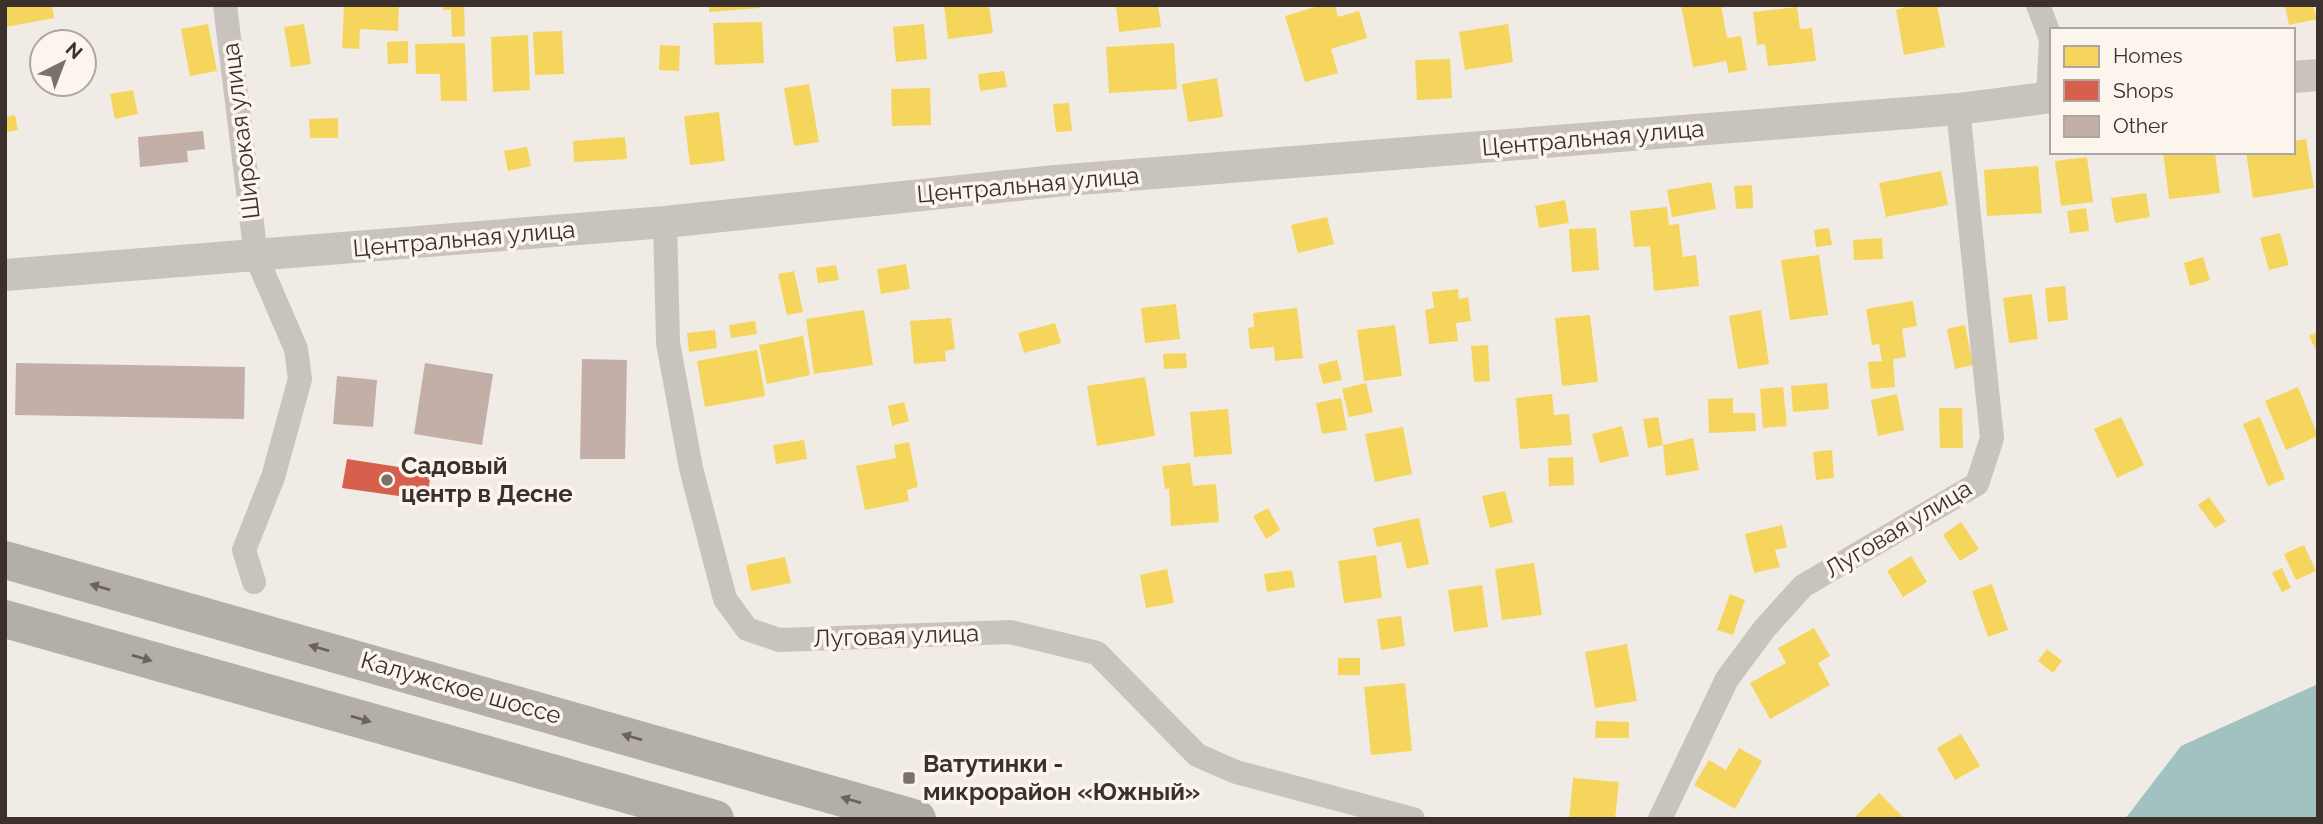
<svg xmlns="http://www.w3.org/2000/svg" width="2323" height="824" viewBox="0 0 2323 824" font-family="Raleway,sans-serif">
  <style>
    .water { fill: #a1c2c1 }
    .homes { fill: #f6d55c }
    .shops { fill: #d6604d }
    .building { fill: #c3afa7 }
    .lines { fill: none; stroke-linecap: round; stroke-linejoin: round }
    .minor { stroke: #c9c3be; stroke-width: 24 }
    .tertiary { stroke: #c9c3be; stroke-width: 32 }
    .trunk { stroke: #b4aea8; stroke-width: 38 }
    .oneway { fill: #6b625d }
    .poi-dot { fill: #7a716c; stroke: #fbf5ee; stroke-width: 2.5 }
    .labels { text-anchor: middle; stroke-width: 7; stroke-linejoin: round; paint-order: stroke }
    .street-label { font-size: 24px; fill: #3b302b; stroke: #fbf5ee }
    .poi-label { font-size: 24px; font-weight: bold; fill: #3b302b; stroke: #fbf5ee; text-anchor: start }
  </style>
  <rect width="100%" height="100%" fill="#f0ebe5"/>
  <!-- water -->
  <path class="water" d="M2318 684V819H2125L2181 746Z"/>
  <!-- homes -->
  <g class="homes">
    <path d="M5 5H52L54 18 5 27Z"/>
    <path d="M344 5H399L398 31 360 29 359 49 342 48Z"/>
    <path d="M443 5H464L465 36 452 37 451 10H443Z"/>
    <path d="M709 5H760V8L709 12Z"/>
    <path d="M944 5H989L993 33 948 39Z"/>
    <path d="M1116 5H1158L1161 27 1119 32Z"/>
    <path d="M1322 5H1335L1338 17 1359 11 1367 38 1331 49 1338 73 1305 82 1285 16Z"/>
    <path d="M1681 5H1721L1727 38 1741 36 1747 70 1729 73 1726 61 1693 67Z"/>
    <path d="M1912 5H1937L1945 47 1904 55 1896 10Z"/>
    <path d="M2285 5H2313L2317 19 2289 25Z"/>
    <path d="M1797 7 1800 29 1812 28 1816 61 1768 66 1765 44 1757 45 1753 12Z"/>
    <path d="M762 22 764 63 715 65 713 23Z"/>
    <path d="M208 24 217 71 190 76 181 29Z"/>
    <path d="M304 24 311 64 291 67 284 27Z"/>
    <path d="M924 24 927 59 896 62 893 27Z"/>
    <path d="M1508 24 1513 62 1465 70 1459 32Z"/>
    <path d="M562 31 564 74 535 75 533 32Z"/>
    <path d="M528 35 530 90 493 92 491 37Z"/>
    <path d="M408 41V63L388 64 387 42Z"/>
    <path d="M465 43 467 101H441L440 74H416L415 44Z"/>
    <path d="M1174 43 1177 89 1109 93 1106 47Z"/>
    <path d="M660 45 680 46 679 71 659 70Z"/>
    <path d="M1450 59 1452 98 1417 100 1415 60Z"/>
    <path d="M1004 71 1007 87 980 91 978 74Z"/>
    <path d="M1217 78 1223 117 1188 122 1182 84Z"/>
    <path d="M809 84 819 142 794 146 784 88Z"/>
    <path d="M930 88 931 125 892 126 891 89Z"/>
    <path d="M133 90 138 114 115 119 110 94Z"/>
    <path d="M1069 103 1072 131 1056 132 1053 104Z"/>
    <path d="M719 112 725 161 690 165 684 116Z"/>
    <path d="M15 115 18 130 5 132V117Z"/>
    <path d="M338 118V138H310L309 119Z"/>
    <path d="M625 137 627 159 574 162 573 141Z"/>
    <path d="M2306 139 2314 188 2253 198 2246 152H2293V141Z"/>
    <path d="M527 147 531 166 508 171 504 151Z"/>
    <path d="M2163 152H2215L2220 193 2169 199Z"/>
    <path d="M2087 157 2093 202 2061 206 2055 161Z"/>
    <path d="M2038 166 2042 213 1987 216 1984 170Z"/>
    <path d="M1941 171 1948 205 1886 217 1879 183Z"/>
    <path d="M1711 182 1716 209 1672 217 1667 190Z"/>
    <path d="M1752 185 1753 208 1736 209 1734 186Z"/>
    <path d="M2146 193 2150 217 2115 223 2111 198Z"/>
    <path d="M1565 200 1569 223 1539 228 1535 206Z"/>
    <path d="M1667 207 1669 225 1679 224 1683 257 1696 255 1699 286 1654 291 1650 246 1634 247 1630 211Z"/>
    <path d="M2086 208 2089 231 2070 233 2067 211Z"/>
    <path d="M1327 217 1334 244 1298 253 1291 225Z"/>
    <path d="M1596 228 1599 270 1572 272 1569 229Z"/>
    <path d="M1829 228 1832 245 1816 247 1814 230Z"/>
    <path d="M2280 233 2289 265 2269 270 2260 238Z"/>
    <path d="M1882 238 1883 259 1854 260 1853 240Z"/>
    <path d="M1819 255 1828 315 1790 320 1781 260Z"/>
    <path d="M2203 257 2210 280 2190 286 2184 263Z"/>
    <path d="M906 264 910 289 881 294 877 269Z"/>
    <path d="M836 265 839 280 818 283 816 268Z"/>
    <path d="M794 271 803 312 787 315 778 274Z"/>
    <path d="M2065 286 2068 320 2048 322 2045 288Z"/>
    <path d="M1458 289 1459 299 1468 297 1471 321 1456 323 1458 341 1429 344 1425 310 1434 308 1432 292Z"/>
    <path d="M2032 294 2038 339 2009 343 2003 298Z"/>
    <path d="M1913 301 1917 326 1902 329 1906 357 1893 359 1895 387 1871 389 1868 362 1882 361 1879 344 1872 345 1866 309Z"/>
    <path d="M1176 304 1180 339 1145 343 1141 308Z"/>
    <path d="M1297 308 1303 358 1275 361 1274 347 1250 349 1248 328 1254 327 1253 313Z"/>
    <path d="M864 310 873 365 814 374 806 319Z"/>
    <path d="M1761 310 1769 364 1738 369 1729 316Z"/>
    <path d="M1590 315 1598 382 1562 386 1555 318Z"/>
    <path d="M951 318 955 349 945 351 946 361 914 364 910 321Z"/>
    <path d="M755 321 757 334 731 338 729 325Z"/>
    <path d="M1055 323 1061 343 1024 353 1018 333Z"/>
    <path d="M1395 325 1402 376 1364 381 1357 330Z"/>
    <path d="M1965 325 1973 365 1955 369 1947 329Z"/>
    <path d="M715 330 717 348 689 352 687 333Z"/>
    <path d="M2318 332V354L2309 336Z"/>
    <path d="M803 336 810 375 767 384 759 345Z"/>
    <path d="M1488 345 1490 381 1474 382 1471 346Z"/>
    <path d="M757 350 765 396 705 407 697 361Z"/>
    <path d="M1186 353 1187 368 1164 369 1163 354Z"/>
    <path d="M1337 360 1342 380 1323 384 1318 365Z"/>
    <path d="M1145 377 1155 436 1097 446 1087 386Z"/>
    <path d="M1366 383 1373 412 1349 417 1342 389Z"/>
    <path d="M1827 383 1829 409 1793 412 1791 386Z"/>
    <path d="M1783 387 1787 426 1763 428 1760 389Z"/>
    <path d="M2298 387 2318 436 2286 450 2265 401Z"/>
    <path d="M1552 394 1554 415 1569 414 1572 445 1520 449 1516 398Z"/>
    <path d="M1897 394 1904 430 1878 436 1871 400Z"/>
    <path d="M1341 398 1347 430 1322 434 1316 403Z"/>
    <path d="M1733 398V413H1755L1756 431 1709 433 1708 399Z"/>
    <path d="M904 402 909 421 892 426 888 406Z"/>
    <path d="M1939 408H1962L1963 448H1940Z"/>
    <path d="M1228 409 1232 454 1194 457 1190 412Z"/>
    <path d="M1658 417 1663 445 1648 448 1643 419Z"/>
    <path d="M2121 417 2144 465 2117 478 2094 429Z"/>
    <path d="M2260 417 2285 479 2268 486 2243 424Z"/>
    <path d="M1622 426 1629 456 1600 463 1592 434Z"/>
    <path d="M1403 427 1412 474 1375 482 1365 434Z"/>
    <path d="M1693 438 1699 470 1666 476 1663 445Z"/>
    <path d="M804 440 807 459 776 464 773 445Z"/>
    <path d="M909 442 918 487 907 490 909 501 865 510 856 466 896 458 894 445Z"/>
    <path d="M1832 450 1834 478 1816 480 1813 452Z"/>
    <path d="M1573 457 1574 485 1549 486 1548 458Z"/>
    <path d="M1190 463 1193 486 1216 484 1219 522 1171 526 1169 488 1165 489 1162 466Z"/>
    <path d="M1505 491 1513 522 1490 528 1482 496Z"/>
    <path d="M2209 497 2226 521 2215 528 2198 505Z"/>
    <path d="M1268 508 1280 530 1266 539 1253 516Z"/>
    <path d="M1419 518 1429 564 1407 569 1401 542 1377 547 1373 528Z"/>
    <path d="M1961 522 1979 549 1960 561 1943 535Z"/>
    <path d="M1782 525 1787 547 1775 550 1780 567 1754 573 1745 534Z"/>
    <path d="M2304 545 2316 571 2296 580 2284 554Z"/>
    <path d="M1376 555 1382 598 1344 603 1338 561Z"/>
    <path d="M1911 556 1927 582 1903 597 1887 571Z"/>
    <path d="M785 557 791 583 751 591 746 565Z"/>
    <path d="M1534 563 1542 615 1502 620 1495 569Z"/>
    <path d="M2282 568 2291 588 2282 592 2272 573Z"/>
    <path d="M1167 569 1174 603 1146 608 1140 575Z"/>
    <path d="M1292 570 1295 587 1267 592 1264 574Z"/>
    <path d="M1992 584 2008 630 1988 637 1972 591Z"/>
    <path d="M1482 585 1488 627 1454 632 1448 590Z"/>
    <path d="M1730 594 1745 600 1733 635 1717 630Z"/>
    <path d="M1401 616 1405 646 1381 650 1377 619Z"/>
    <path d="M1814 628 1830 656 1818 663 1830 685 1770 719 1750 683 1786 663 1778 648Z"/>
    <path d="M1627 644 1637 701 1595 708 1585 652Z"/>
    <path d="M2047 649 2062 661 2053 673 2038 661Z"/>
    <rect x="1338" y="658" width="22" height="17"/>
    <path d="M1405 683 1412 751 1371 755 1364 687Z"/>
    <path d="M1596 721 1629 722V738H1595Z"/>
    <path d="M1961 734 1980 766 1955 780 1937 748Z"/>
    <path d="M1739 748 1762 761 1735 809 1694 785 1709 760 1726 770Z"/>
    <path d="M1573 778 1619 782 1615 819H1569Z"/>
    <path d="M1879 793 1905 819H1853Z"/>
  </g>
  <!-- shops -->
  <path class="shops" d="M347 459 431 472 427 500 342 488Z"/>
  <!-- building -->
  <g class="building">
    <path d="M203 131 205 149 187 151 188 162 140 167 138 137Z"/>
    <path d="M582 359 627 360 625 459H580Z"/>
    <path d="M16 363 245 367 244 419 15 415Z"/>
    <path d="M425 363 493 374 482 445 414 434Z"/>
    <path d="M337 376 377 380 373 427 333 424Z"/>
  </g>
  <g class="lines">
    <!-- minor -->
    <g class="minor">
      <path d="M225 5 256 256 296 349 300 379 273 477 244 550 254 582"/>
      <path d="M2038 5 2051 39 2048 97"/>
      <path d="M665 222 668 343 691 468 725 599 747 629 779 640 1010 632 1097 653 1197 755 1236 772 1413 819"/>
      <path d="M1660 819 1727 679 1765 628 1803 586 1977 484 1992 438 1958 109"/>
    </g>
    <!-- tertiary -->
    <g class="tertiary">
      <path d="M2293 77 2318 75"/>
      <path d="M5 275 665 222 1055 181 1958 109 2052 97"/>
    </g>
    <!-- trunk -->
    <g class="trunk">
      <path d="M5 560 917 819"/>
      <path d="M5 619 715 819"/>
    </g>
  </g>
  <!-- one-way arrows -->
  <defs><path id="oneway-solid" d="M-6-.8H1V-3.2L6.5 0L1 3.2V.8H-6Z" transform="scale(1.75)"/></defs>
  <g class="oneway">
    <use href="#oneway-solid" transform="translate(100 587) rotate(-164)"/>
    <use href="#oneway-solid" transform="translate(319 648) rotate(-164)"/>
    <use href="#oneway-solid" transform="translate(142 658) rotate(16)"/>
    <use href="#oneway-solid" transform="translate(361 719) rotate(16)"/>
    <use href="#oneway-solid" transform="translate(632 737) rotate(-164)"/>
    <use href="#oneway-solid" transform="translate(851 800) rotate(-164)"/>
  </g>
  <!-- markers -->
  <g class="poi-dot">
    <circle cx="387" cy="480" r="7"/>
    <rect x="902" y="771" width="14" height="14" rx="3.5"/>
  </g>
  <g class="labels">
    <!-- street labels -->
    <g class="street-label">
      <text transform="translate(241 131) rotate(-97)" y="8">Широкая улица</text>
      <text transform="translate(1593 138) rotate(-5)" y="8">Центральная улица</text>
      <text transform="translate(1028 185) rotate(-5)" y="8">Центральная улица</text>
      <text transform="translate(464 239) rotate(-5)" y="8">Центральная улица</text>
      <text transform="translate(1898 529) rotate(-31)" y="8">Луговая улица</text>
      <text transform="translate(896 636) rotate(-2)" y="8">Луговая улица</text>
      <text transform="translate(461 688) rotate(16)" y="8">Калужское шоссе</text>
    </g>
    <!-- poi labels -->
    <g class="poi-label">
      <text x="401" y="474">Садовый<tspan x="401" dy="28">центр в Десне</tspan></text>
      <text x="923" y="772">Ватутинки -<tspan x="923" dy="28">микрорайон «Южный»</tspan></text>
    </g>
  </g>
  <!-- border -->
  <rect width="2323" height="824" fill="none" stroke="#3b302b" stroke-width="14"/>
  <!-- legend -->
  <rect x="2050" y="28" width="245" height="126" fill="#fbf5ee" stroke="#aea6a0" stroke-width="2"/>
  <rect x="2064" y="46" width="35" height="21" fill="#f6d55c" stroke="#aea6a0" stroke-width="2"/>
  <text x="2113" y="63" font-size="21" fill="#3b302b">Homes</text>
  <rect x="2064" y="80" width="35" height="21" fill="#d6604d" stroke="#aea6a0" stroke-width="2"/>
  <text x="2113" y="98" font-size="21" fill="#3b302b">Shops</text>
  <rect x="2064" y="116" width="35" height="21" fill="#c3afa7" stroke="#aea6a0" stroke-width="2"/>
  <text x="2113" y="133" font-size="21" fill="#3b302b">Other</text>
  <!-- north arrow -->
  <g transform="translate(63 63) rotate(42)"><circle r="33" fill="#fbf5ee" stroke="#aea6a0" stroke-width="2"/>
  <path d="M0-5L12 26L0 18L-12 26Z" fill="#7a716c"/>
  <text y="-10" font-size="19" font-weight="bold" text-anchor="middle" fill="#3b302b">N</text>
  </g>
</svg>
